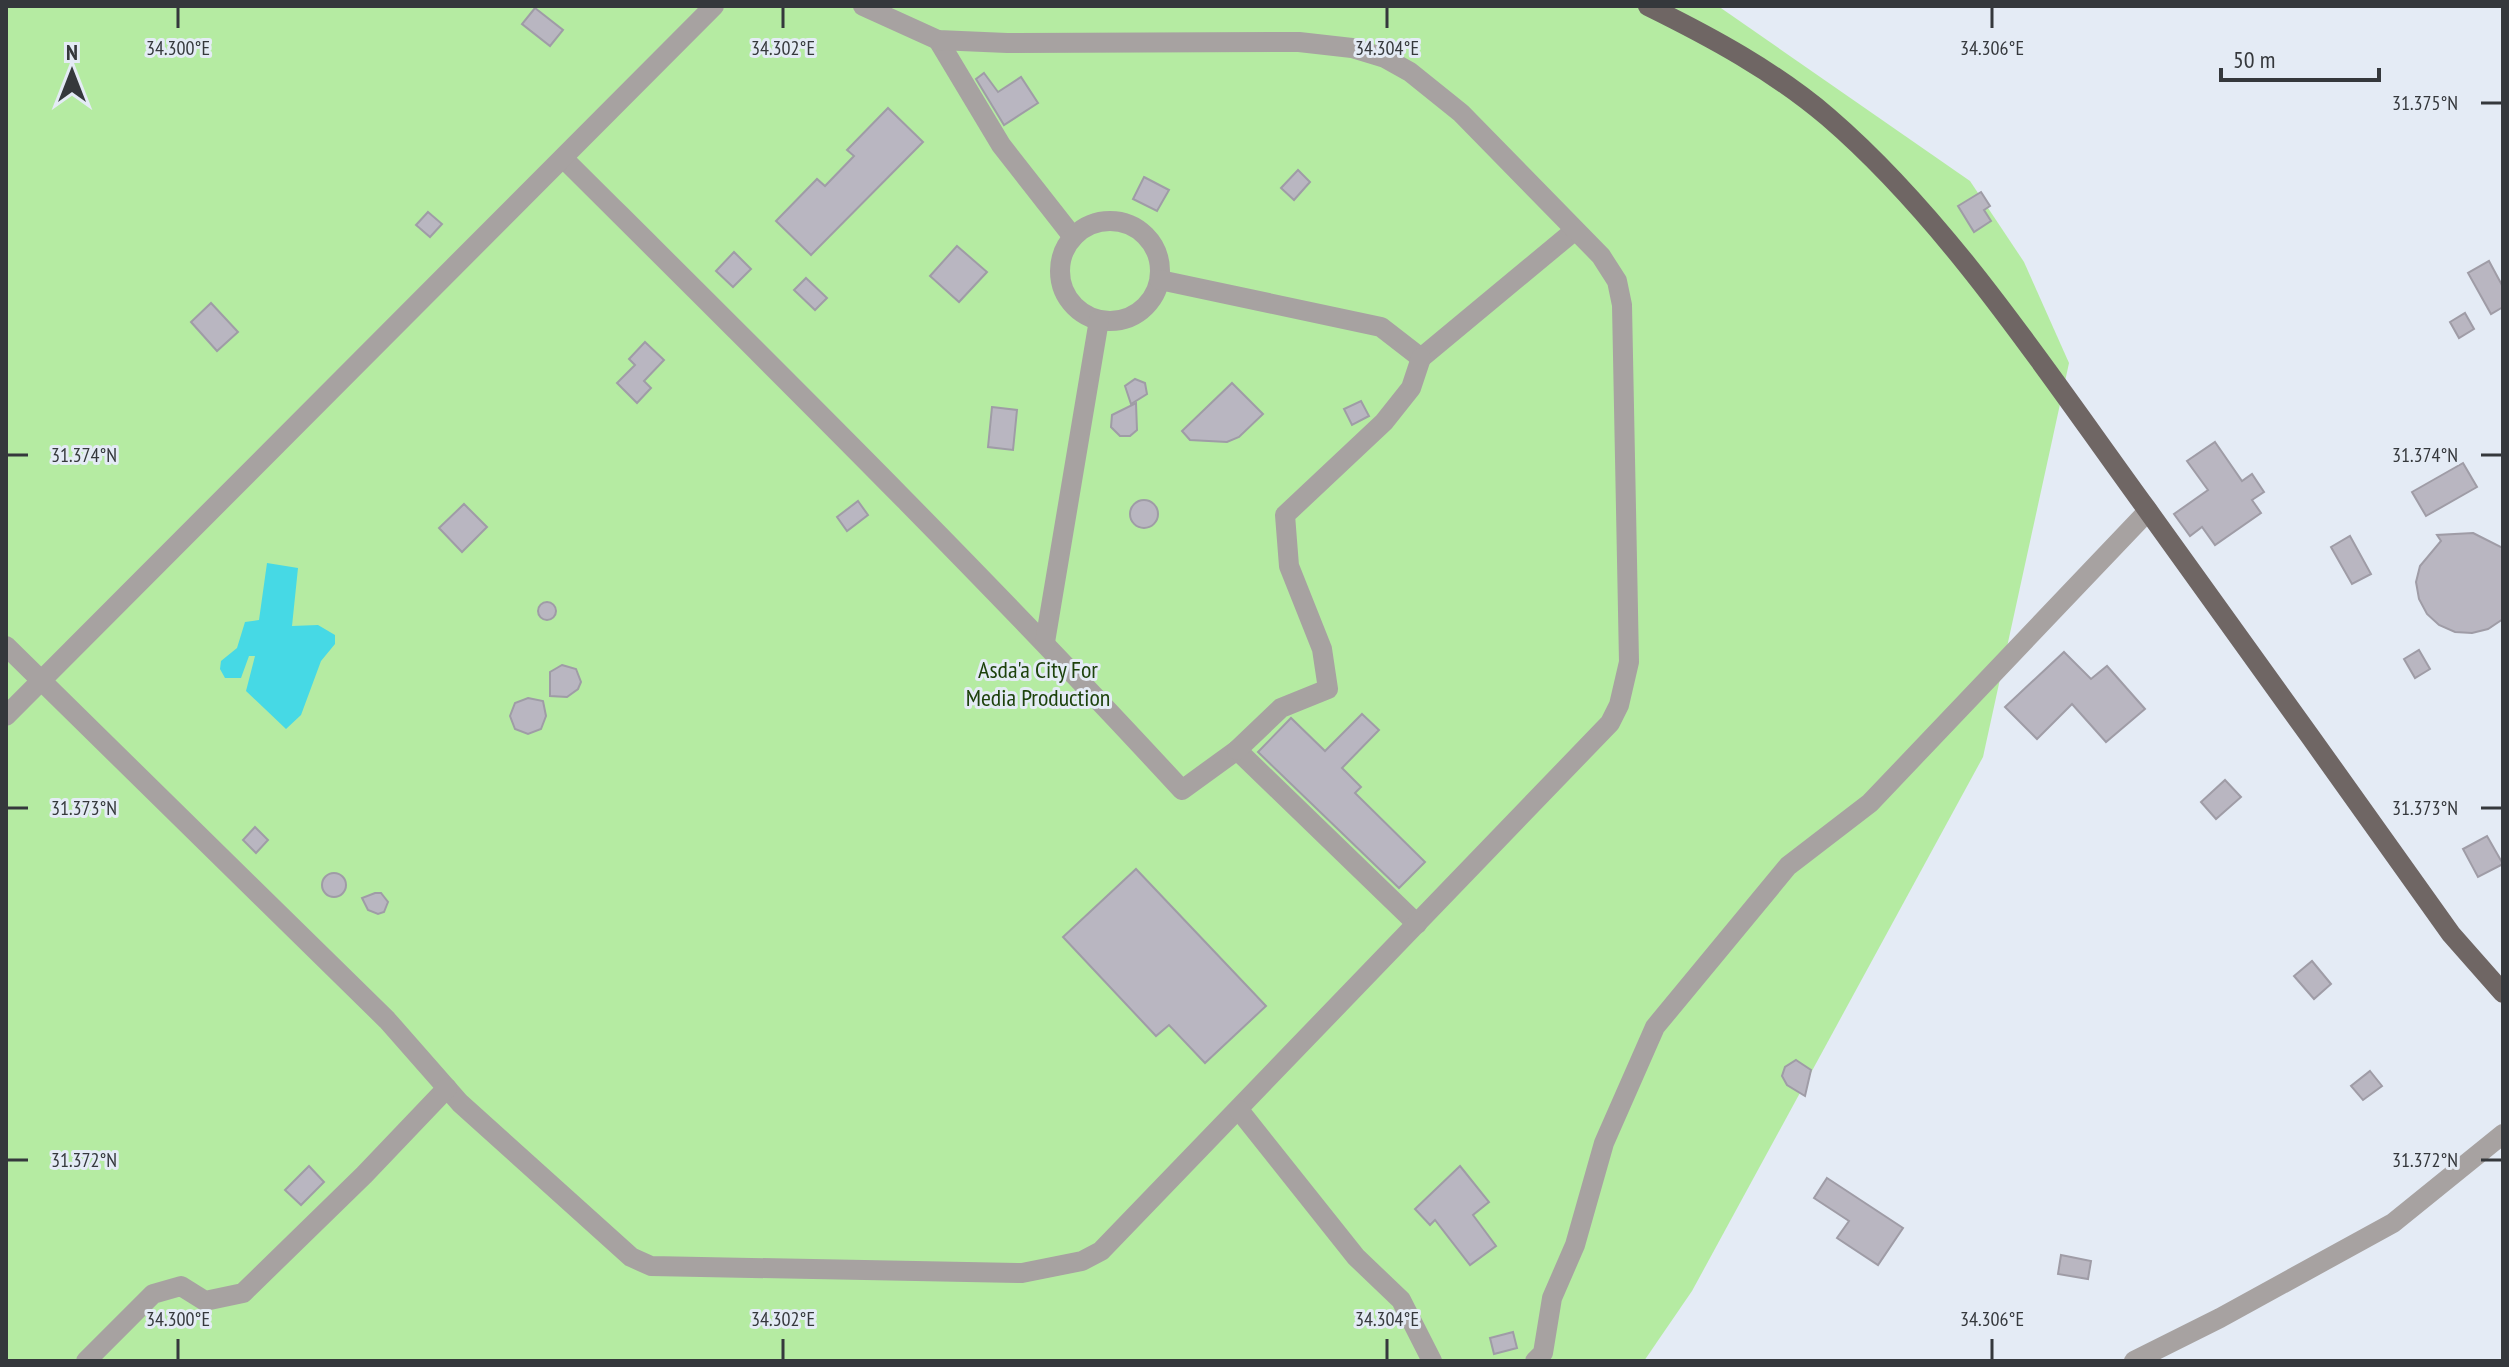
<svg xmlns="http://www.w3.org/2000/svg" width="2509" height="1367" viewBox="0 0 2509 1367" font-family="'PT Sans Narrow',sans-serif">
  <style>
    .green { fill: #b5eba2 }
    .water { fill: #46d9e5 }
    .building { fill: #b9b6c1; stroke: #9f9ca6; stroke-width: 2 }
    .lines { fill: none; stroke-linecap: round; stroke-linejoin: round }
    .minor { stroke: #a7a2a1; stroke-width: 20 }
    .major { stroke: #6f6664; stroke-width: 20 }
    .ticks { fill: none; stroke: #35383c; stroke-width: 3 }
    .labels { text-anchor: middle; stroke-width: 6; stroke-linejoin: round; paint-order: stroke }
    .park-label { font-size: 24px; fill: #1d420c; stroke: #e4ebf5 }
    .ticks-label { font-size: 20px; text-anchor: middle; fill: #35383c; stroke: #e4ebf5; stroke-width: 6; stroke-linejoin: round; paint-order: stroke }
  </style>
  <rect width="100%" height="100%" fill="#e4ebf5"/>
  <!-- green -->
  <path class="green" d="M6 6H1718L1970 181 2024 262 2069 363 1983 757 1692 1291 1644 1361H6Z"/>
  <!-- water -->
  <path class="water" d="M267 563 298 568 292 626 318 625 335 635V644L321 661 301 715 286 729 246 691 255 656H249L241 678H225L220 669 221 661 237 648 245 622 259 620Z"/>
  <!-- building -->
  <g class="building">
    <path d="M535 8 563 30 550 46 522 24Z"/>
    <path d="M984 73 998 92 1021 77 1038 103 1004 125 976 79Z"/>
    <path d="M888 108 923 142 811 255 776 221 817 179 825 186 854 156 847 150Z"/>
    <path d="M1298 170 1310 182 1294 200 1281 188Z"/>
    <path d="M1144 177 1169 190 1157 211 1133 199Z"/>
    <path d="M1981 192 1990 206 1984 210 1991 221 1974 232 1958 206Z"/>
    <path d="M428 212 442 224 430 237 416 225Z"/>
    <path d="M957 246 987 272 959 302 930 276Z"/>
    <path d="M734 252 751 269 733 287 716 271Z"/>
    <path d="M2489 261 2503 287V307L2491 314 2468 273Z"/>
    <path d="M806 278 827 298 815 310 794 290Z"/>
    <path d="M211 303 238 332 217 351 191 322Z"/>
    <path d="M2465 313 2474 329 2459 338 2450 322Z"/>
    <path d="M645 342 664 360 644 381 651 388 637 403 617 383 635 365 629 359Z"/>
    <path d="M1135 379 1145 383 1147 394 1131 404 1125 386Z"/>
    <path d="M1232 383 1263 414 1239 437 1227 442 1190 440 1182 431Z"/>
    <path d="M1361 401 1369 416 1352 425 1344 409Z"/>
    <path d="M1136 403 1137 430 1130 436H1120L1111 427 1112 415Z"/>
    <path d="M992 407 1017 410 1013 450 988 447Z"/>
    <path d="M2215 442 2242 481 2252 474 2264 492 2252 500 2261 513 2215 545 2202 527 2190 536 2174 514 2208 490 2187 461Z"/>
    <path d="M2463 463 2477 487 2426 516 2412 492Z"/>
    <circle cx="1144" cy="514" r="14"/>
    <path d="M858 501 868 515 847 531 837 517Z"/>
    <path d="M464 504 487 527 462 552 439 528Z"/>
    <path d="M2473 533 2503 548V619L2488 629 2472 633 2455 632 2439 625 2427 614 2419 599 2416 582 2420 566 2441 541 2437 535Z"/>
    <path d="M2350 536 2371 574 2352 584 2331 547Z"/>
    <circle cx="547" cy="611" r="9"/>
    <path d="M2419 650 2430 669 2415 678 2404 659Z"/>
    <path d="M2064 652 2091 679 2107 666 2145 709 2106 742 2072 704 2037 739 2005 707Z"/>
    <path d="M562 665 576 669 581 682 578 689 567 697 550 696V672Z"/>
    <path d="M528 698 543 701 546 716 541 729 528 734 515 729 510 716 515 703Z"/>
    <path d="M1362 714 1379 730 1342 768 1361 787 1355 793 1425 862 1399 888 1258 752 1291 718 1325 751Z"/>
    <path d="M2225 780 2241 797 2216 819 2201 802Z"/>
    <path d="M255 827 268 840 256 853 243 840Z"/>
    <path d="M2487 836 2503 864 2478 877 2463 849Z"/>
    <path d="M1136 869 1266 1006 1205 1063 1169 1025 1156 1036 1063 937Z"/>
    <circle cx="334" cy="885" r="12"/>
    <path d="M375 893H381L388 902 384 912 378 914 368 910 362 898Z"/>
    <path d="M2312 961 2331 984 2314 999 2294 976Z"/>
    <path d="M1796 1060 1811 1070 1805 1096 1787 1085 1782 1076 1785 1067Z"/>
    <path d="M2370 1071 2382 1086 2363 1100 2351 1086Z"/>
    <path d="M309 1166 324 1182 301 1205 285 1190Z"/>
    <path d="M1460 1166 1489 1202 1473 1215 1496 1246 1470 1265 1435 1220 1430 1225 1415 1209Z"/>
    <path d="M1827 1178 1903 1228 1878 1265 1837 1238 1849 1221 1814 1198Z"/>
    <path d="M2061 1255 2091 1261 2088 1279 2058 1274Z"/>
    <path d="M1513 1332 1517 1348 1494 1354 1490 1338Z"/>
  </g>
  <g class="lines">
    <!-- minor -->
    <g class="minor">
      <path d="M938 40 1001 145 1073 237"/>
      <path d="M563 158C772 366 982 573 1182 790L1237 750 1417 924"/>
      <circle cx="1110" cy="271" r="50"/>
      <path d="M1160 280 1381 327 1421 358 1574 231"/>
      <path d="M1045 642 1099 320"/>
      <path d="M6 646 387 1020 460 1103 631 1257 651 1266 1022 1273 1082 1261 1101 1251 1610 723 1619 705 1629 662 1622 305 1617 281 1601 256 1461 113 1410 72 1385 58 1352 48 1299 42 1007 43 938 40 863 6"/>
      <path d="M6 716 714 6"/>
      <path d="M1237 750 1281 708 1328 689 1322 649 1289 566 1285 515 1384 422 1411 388 1421 358"/>
      <path d="M1239 1110 1356 1257 1401 1300 1432 1361"/>
      <path d="M86 1361 153 1294 181 1286 205 1301 243 1293 364 1175 447 1088"/>
      <path d="M1535 1361 1543 1353 1552 1298 1575 1245 1604 1143 1655 1027 1788 866 1870 803 2148 511"/>
      <path d="M2134 1361 2220 1318 2393 1223 2503 1134"/>
    </g>
    <!-- major -->
    <path class="major" d="M1648 6C1711 37 1774 71 1828 117 1950 222 2051 378 2146 508 2248 649 2350 792 2451 934L2503 993"/>
  </g>
  <!-- ticks -->
  <path class="ticks" d="M178 8V28M783 8V28M1387 8V28M1992 8V28M2481 103H2501M8 455H28M2481 455H2501M8 808H28M2481 808H2501M8 1160H28M2481 1160H2501M178 1339V1359M783 1339V1359M1387 1339V1359M1992 1339V1359"/>
  <g class="labels">
    <!-- park labels -->
    <g class="park-label">
      <text x="1038" y="678">Asda'a City For<tspan x="1038" dy="28">Media Production</tspan></text>
    </g>
  </g>
  <g class="ticks-label">
    <text x="178" y="55">34.300°E</text>
    <text x="783" y="55">34.302°E</text>
    <text x="1387" y="55">34.304°E</text>
    <text x="1992" y="55">34.306°E</text>
    <text x="2425" y="110">31.375°N</text>
    <text x="84" y="462">31.374°N</text>
    <text x="2425" y="462">31.374°N</text>
    <text x="84" y="815">31.373°N</text>
    <text x="2425" y="815">31.373°N</text>
    <text x="84" y="1167">31.372°N</text>
    <text x="2425" y="1167">31.372°N</text>
    <text x="178" y="1326">34.300°E</text>
    <text x="783" y="1326">34.302°E</text>
    <text x="1387" y="1326">34.304°E</text>
    <text x="1992" y="1326">34.306°E</text>
  </g>
  <!-- border -->
  <rect width="2509" height="1367" fill="none" stroke="#35383c" stroke-width="16"/>
  <!-- north arrow -->
  <g transform="translate(72 72)" stroke="#e4ebf5" stroke-width="6" paint-order="stroke">
  <path d="M0-6L14 30L0 20L-14 30Z" fill="#35383c"/>
  <text y="-12" font-size="22" font-weight="bold" text-anchor="middle" fill="#35383c">N</text>
  </g>
  <!-- scale -->
  <path d="M2221 68v12h158v-12" fill="none" stroke="#35383c" stroke-width="4"/>
  <text x="2233" y="68" font-size="24" fill="#35383c" stroke="#e4ebf5" stroke-width="6" paint-order="stroke">50 m</text>
</svg>
